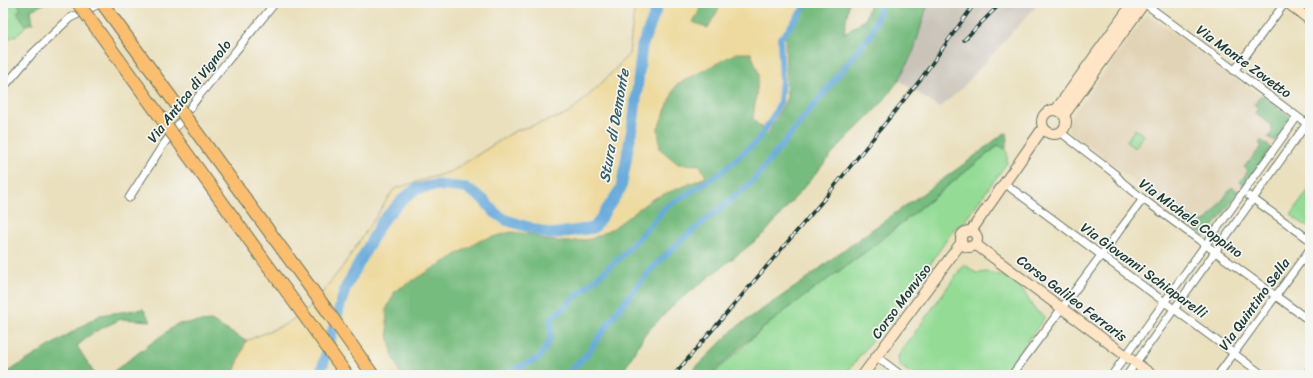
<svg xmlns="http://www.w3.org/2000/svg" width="1313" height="378" viewBox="0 0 1313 378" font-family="Sriracha,sans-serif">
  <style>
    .built { fill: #e1d3b5 }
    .industrial { fill: #c9c3b8 }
    .green { fill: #94dc96; stroke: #5a8c65 }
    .forest { fill: #77bc7f; stroke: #4b7c5a }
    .sand { fill: #eeda9e; stroke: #868c69 }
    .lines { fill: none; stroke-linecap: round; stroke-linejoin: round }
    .canal { stroke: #68abdd; stroke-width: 6 }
    .river { stroke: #68abdd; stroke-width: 11 }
    .street-casing { stroke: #667664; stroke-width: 9 }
    .secondary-casing { stroke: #667664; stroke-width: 12 }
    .highway-casing { stroke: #667664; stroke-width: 14 }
    .street { stroke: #fff; stroke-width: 7 }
    .secondary { stroke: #fde5c5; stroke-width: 10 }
    .highway { stroke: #fbbe6e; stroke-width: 12 }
    .rail-casing { stroke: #1f3d34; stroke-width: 3.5 }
    .rail { stroke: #f6f6f2; stroke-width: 2; stroke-dasharray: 6; stroke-linecap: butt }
    .highway-bridge-casing { stroke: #667664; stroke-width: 14; stroke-linecap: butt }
    .highway-bridge { stroke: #fbbe6e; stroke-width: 12 }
    .labels { text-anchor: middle; stroke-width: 3.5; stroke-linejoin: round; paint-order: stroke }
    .street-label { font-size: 14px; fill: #1f3d34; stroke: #f6f6f2 }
    .water-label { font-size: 15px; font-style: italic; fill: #355e67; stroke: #f6f6f2 }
  </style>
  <rect width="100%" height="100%" fill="#f6f6f2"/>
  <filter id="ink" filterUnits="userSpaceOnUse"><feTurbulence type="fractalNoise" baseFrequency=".025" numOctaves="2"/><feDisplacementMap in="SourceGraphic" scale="8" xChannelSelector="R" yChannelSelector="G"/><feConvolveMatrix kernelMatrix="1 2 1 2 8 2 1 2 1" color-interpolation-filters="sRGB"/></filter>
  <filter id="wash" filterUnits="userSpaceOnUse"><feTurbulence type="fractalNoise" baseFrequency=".012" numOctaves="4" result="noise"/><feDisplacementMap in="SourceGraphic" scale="16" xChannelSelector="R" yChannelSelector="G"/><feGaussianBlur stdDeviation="0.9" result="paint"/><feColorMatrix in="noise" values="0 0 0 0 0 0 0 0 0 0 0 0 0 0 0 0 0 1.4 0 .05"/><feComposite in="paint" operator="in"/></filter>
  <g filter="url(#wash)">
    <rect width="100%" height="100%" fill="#eae0bd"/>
    <!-- built -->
    <path class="built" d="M1147 15 1292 118 1206 237 1068 130 1070 119Z"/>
    <!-- industrial -->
    <path class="industrial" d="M928 3H1039L961 89 940 108 899 80 914 50Z"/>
    <!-- green -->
    <g class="green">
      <path d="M3 3H18L21 9 18 12 26 25 19 34 3 41Z"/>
      <path d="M1135 129 1143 135 1135 148 1126 142Z"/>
      <path d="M999 145 1007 150V163L963 223 954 229 922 276 845 375H712L758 333 791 306 872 247Z"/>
      <path d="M1310 188V229L1291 215Z"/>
      <path d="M964 264 976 273 988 272 1005 276 1014 282 1022 289 1035 310 1045 317 1003 375H913L899 365 898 356Z"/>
    </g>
    <!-- forest -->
    <g class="forest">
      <path d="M18 3H46L31 10 33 23 26 25 17 12 21 9Z"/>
      <path d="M697 3H722L708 28 693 22 702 5Z"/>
      <path d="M810 3H849L844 33 865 20 870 3H928L914 50 899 80 881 104 840 145 764 234 678 301 645 334 621 375H401L393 357 388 335 386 310 395 291 481 240 511 232 531 234 546 240 566 242 591 239 612 229 652 199 706 177 700 165 678 164 660 149 658 128 676 85 736 52 751 53 759 74 753 119 787 97 785 37Z"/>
      <path d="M1261 95 1292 118 1275 141 1268 137 1272 132V126L1255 112 1259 108 1254 105Z"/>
      <path d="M1007 133 1008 140 1005 149 998 145 872 247 791 306 740 347 711 375H688L735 328 804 281 838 254 967 162 1003 134Z"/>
      <path d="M1261 140 1271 148 1244 185 1240 182 1248 171 1244 167 1262 146 1259 144Z"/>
      <path d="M1232 187 1239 192 1206 237 1179 216 1181 212 1199 223 1207 221Z"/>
      <path d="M143 309 151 321 121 319 94 332 77 346 95 375H3L100 315Z"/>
      <path d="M211 321 246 341 233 375H109L177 324Z"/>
    </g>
    <!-- sand -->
    <path class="sand" d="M635 3H697L702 5 693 22 708 28 722 3H810L785 37 787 97 768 134 753 119 759 74 751 53H736L676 85 658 128 660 149 678 164 700 165 706 177 652 199 612 229 591 239 566 242 546 240 531 234 511 232 481 240 395 291 386 310 388 335 393 357 401 375H233L246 341 286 324 310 308 343 266 394 189 452 171 515 131 568 114 599 86 629 54Z"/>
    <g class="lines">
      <!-- canal -->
      <g class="canal">
        <path d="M501 375 539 358 550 340 551 319 627 251 666 207 719 174 757 141 769 124 780 102 782 81 780 38 787 31 807 3"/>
        <path d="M566 375 587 354 618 310 652 268 685 237 752 182 872 33 882 3"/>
      </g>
      <!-- river -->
      <path class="river" d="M320 375 345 289 382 221 405 197 416 189 436 185 466 188 483 199 494 212 506 220 550 234 594 228 621 188 634 117 642 46 659 3"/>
    </g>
  </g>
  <g filter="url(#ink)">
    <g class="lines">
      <!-- street casing -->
      <g class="street-casing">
        <g id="street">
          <path d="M1144 3 1310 126"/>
          <path d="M1234 71 1285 3"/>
          <path d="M3 88 33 53 70 18 101 3"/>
          <path d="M1060 132 1115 174 1122 182 1143 199 1310 321"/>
          <path d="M1008 186 1263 375"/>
          <path d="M1249 196 1310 240"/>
          <path d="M129 198 161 148 198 97 275 3"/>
          <path d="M881 360 901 375"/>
          <path d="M1012 375 1143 199"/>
          <path d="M1112 375 1297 117"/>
          <path d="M1127 375 1310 119"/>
          <path d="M1218 375 1310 249"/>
          <path d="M1306 375 1310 370"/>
        </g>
      </g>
      <!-- secondary casing -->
      <g class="secondary-casing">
        <g id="secondary">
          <path d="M1288 3 1310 20"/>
          <path d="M1056 110 1133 3"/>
          <circle cx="1054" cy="122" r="12"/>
          <path d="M1064 115 1144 3"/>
          <circle cx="969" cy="239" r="8"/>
          <path d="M971 231 1043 128"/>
          <path d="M975 244 1152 375"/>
          <path d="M863 375 961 243"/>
        </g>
      </g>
      <!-- highway casing -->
      <g class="highway-casing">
        <g id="highway">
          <path d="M102 3 132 44"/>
          <path d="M326 309 373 375"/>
          <path d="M308 321 347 375"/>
        </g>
      </g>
      <!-- street -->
      <use href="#street" class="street"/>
      <!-- secondary -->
      <use href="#secondary" class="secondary"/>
      <!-- highway -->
      <use href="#highway" class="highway"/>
      <!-- rail casing -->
      <g class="rail-casing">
        <g id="rail">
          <path d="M964 40 1001 3"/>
          <path d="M674 375 825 198 920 80 975 3"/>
        </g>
      </g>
      <!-- rail -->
      <use href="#rail" class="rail"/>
      <!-- highway-bridge casing -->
      <g class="highway-bridge-casing">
        <g id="highway-bridge">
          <path d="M78 3 308 321"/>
          <path d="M132 44 326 309"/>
        </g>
      </g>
      <!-- highway-bridge -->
      <use href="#highway-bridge" class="highway-bridge"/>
    </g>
  </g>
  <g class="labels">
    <!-- street labels -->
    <g class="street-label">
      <text transform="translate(1244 61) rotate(36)" y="5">Via Monte Zovetto</text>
      <text transform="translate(189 91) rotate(-52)" y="5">Via Antica di Vignolo</text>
      <text transform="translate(1191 218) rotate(36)" y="5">Via Michele Coppino</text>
      <text transform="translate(1144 270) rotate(36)" y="5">Via Giovanni Schiaparelli</text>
      <text transform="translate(1072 298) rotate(37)" y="5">Corso Galileo Ferraris</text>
      <text transform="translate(901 301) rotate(-53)" y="5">Corso Monviso</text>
      <text transform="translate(1254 304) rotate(-54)" y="5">Via Quintino Sella</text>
    </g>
    <!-- water labels -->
    <g class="water-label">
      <text transform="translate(614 126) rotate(-80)" y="5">Stura di Demonte</text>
    </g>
  </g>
  <!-- margin -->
  <rect width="1313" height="378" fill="none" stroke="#f6f6f2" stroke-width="16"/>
</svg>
